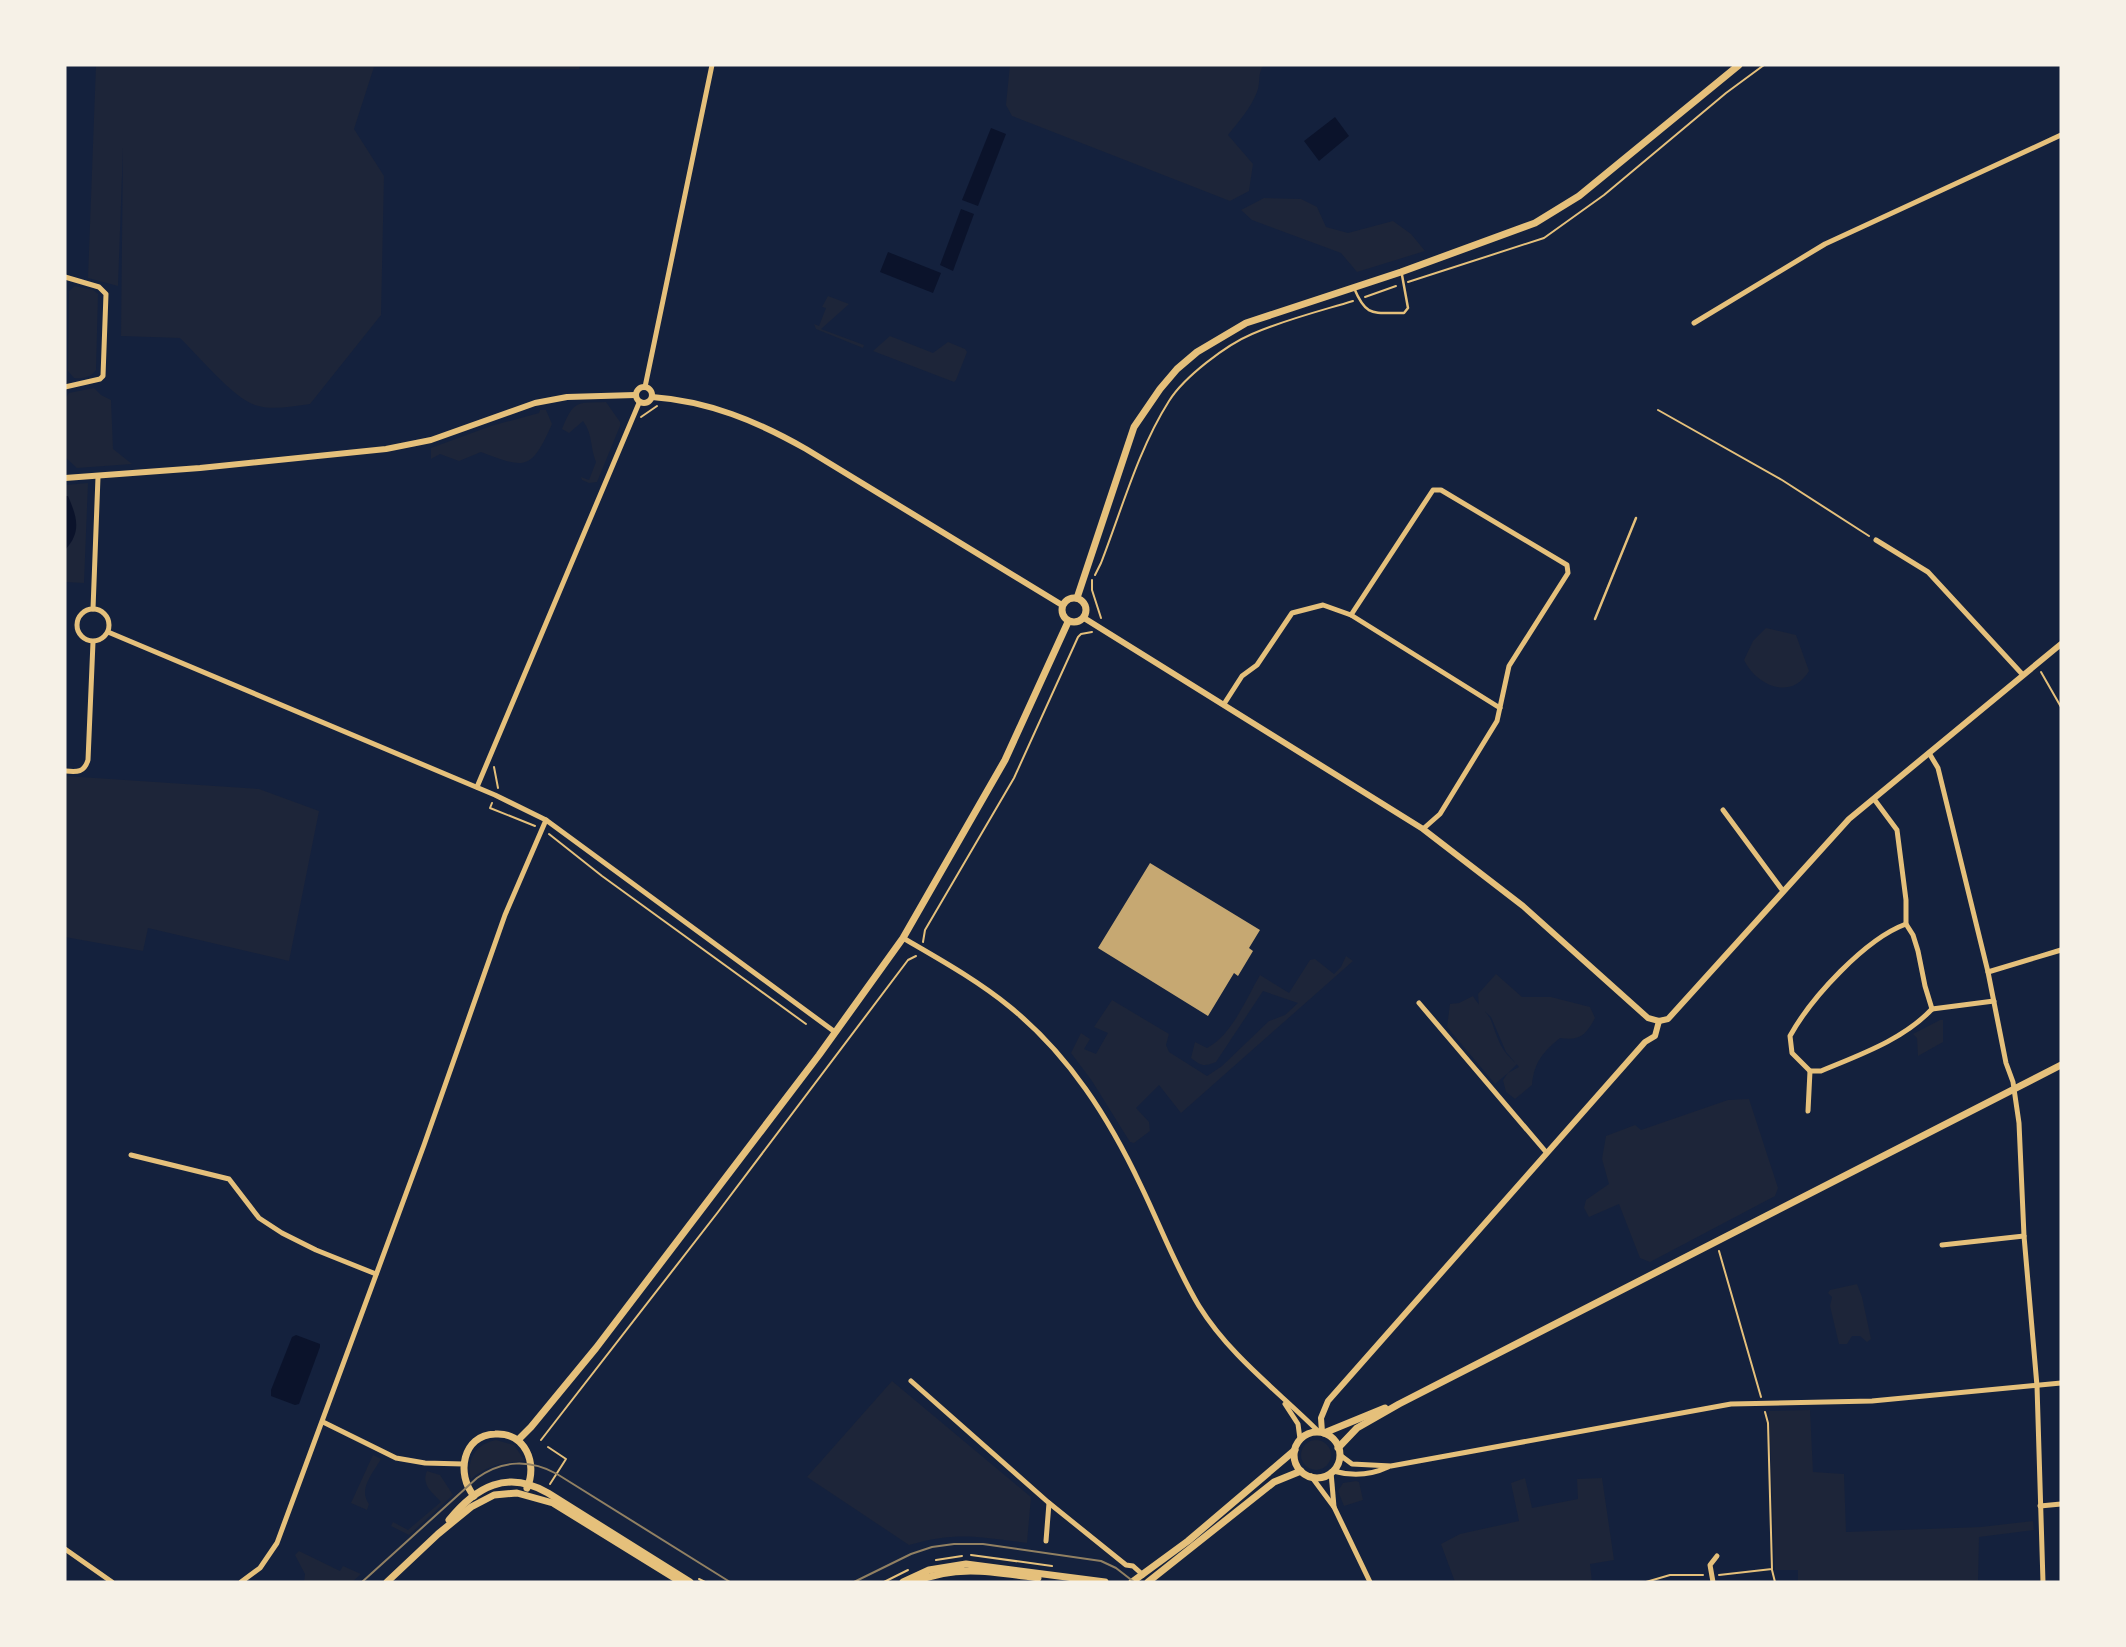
<svg xmlns="http://www.w3.org/2000/svg" width="2126" height="1647" viewBox="0 0 2126 1647" font-family="'Titillium Web',sans-serif">
  <style>
    .green { fill: #1d2539 }
    .water { fill: #0b132b }
    .building { fill: #c6a872 }
    .lines { fill: none; stroke-linecap: round; stroke-linejoin: round }
    .path { stroke: #e5c07b; stroke-width: 2 }
    .service { stroke: #e5c07b; stroke-width: 2.5 }
    .minor { stroke: #e5c07b; stroke-width: 5 }
    .tertiary { stroke: #e5c07b; stroke-width: 6 }
    .secondary { stroke: #e5c07b; stroke-width: 7 }
    .tram { stroke: #918062; stroke-width: 2 }
  </style>
  <rect width="100%" height="100%" fill="#14213d"/>
  <!-- green -->
  <g class="green">
    <path d="M96 65H580L579 69 374 67 354 129 384 176 381 315 310 404C292 406 272 411 255 405 233 398 198 355 180 338L121 336 123 147 118 286 88 278Z"/>
    <path d="M1010 65H1264C1257 73 1261 82 1257 92 1251 108 1239 121 1228 135L1253 164 1249 191 1230 201 1012 116 1006 105Z"/>
    <path d="M1264 198 1301 199 1317 207 1326 227 1348 233 1393 221 1411 234 1425 251 1357 272 1341 253 1252 220 1241 210Z"/>
    <path d="M75 286 93 290 98 294 96 370C91 377 83 379 74 378L68 371 69 291Z"/>
    <path d="M828 296 849 304 821 329 864 345 863 348 816 329 814 324 819 326 826 308 822 307Z"/>
    <path d="M890 336 933 353 948 342 965 349 967 352 956 380 954 382 873 351Z"/>
    <path d="M94 388 101 395 111 400 113 449 132 464 77 468 65 457V399L69 393Z"/>
    <path d="M606 402 620 422V426L597 482 589 483 582 480 581 477 589 480 596 462C590 448 593 434 583 421L569 433 562 429C574 400 576 403 606 402Z"/>
    <path d="M540 410H546L552 424C531 471 526 469 481 452L459 461 440 454 431 459V448L491 426 539 413Z"/>
    <path d="M88 483 84 583 65 582V485Z"/>
    <path d="M1766 628 1796 635 1809 671C1791 701 1757 686 1744 660L1753 641Z"/>
    <path d="M65 776 259 789 319 811 289 961 148 928 143 951 65 937Z"/>
    <path d="M1346 956 1353 961 1181 1113 1159 1085 1136 1108 1149 1122 1150 1131 1134 1143 1130 1142 1092 1081 1071 1053 1081 1033 1090 1039 1084 1049 1096 1054 1108 1033 1094 1027 1112 1000 1169 1034 1166 1045 1169 1052 1207 1076 1222 1066 1269 1021 1285 1015 1298 1003 1263 991 1216 1062C1204 1067 1201 1066 1191 1058L1195 1042 1207 1048C1232 1035 1246 999 1260 975L1289 993 1310 960 1315 959 1334 974 1341 967Z"/>
    <path d="M1496 974 1522 997H1551L1590 1007 1595 1018C1586 1035 1580 1041 1560 1038 1543 1052 1534 1062 1532 1085L1515 1099 1506 1092 1503 1080 1508 1073 1495 1084 1447 1027 1450 1004 1459 1003 1473 996C1478 1005 1487 1012 1491 1020 1498 1039 1500 1050 1517 1064L1508 1073 1519 1067 1506 1052 1491 1017 1479 1006 1478 994Z"/>
    <path d="M1940 1020H1943V1042L1918 1056 1917 1038 1913 1034Z"/>
    <path d="M1728 1100 1749 1099 1778 1188 1775 1196 1650 1262 1640 1258 1619 1204 1589 1217 1584 1208 1586 1200 1609 1184 1602 1159 1606 1136 1635 1125 1641 1130Z"/>
    <path d="M1857 1284 1862 1297 1871 1339 1867 1342 1860 1336H1852L1847 1344H1839L1830 1306 1832 1297 1828 1293 1830 1290Z"/>
    <path d="M892 1381 1031 1497 1027 1543C980 1537 957 1531 909 1545L807 1477Z"/>
    <path d="M1810 1410 1813 1472 1844 1474 1846 1532 1981 1527 2033 1521 2034 1530 1979 1537 1978 1582H1798V1570H1775L1769 1411Z"/>
    <circle cx="1316" cy="1455" r="15"/>
    <path d="M496 1440 514 1445 525 1461C504 1462 488 1465 471 1479 466 1459 476 1444 496 1440Z"/>
    <path d="M373 1455 381 1459C373 1473 358 1489 369 1504L367 1510 351 1503Z"/>
    <path d="M427 1471 440 1475 453 1495 409 1535 391 1526 393 1522 408 1530 441 1502C432 1492 421 1485 427 1471Z"/>
    <path d="M1525 1478 1532 1508 1578 1499 1577 1479 1602 1478 1614 1560 1590 1564 1592 1582H1455L1441 1544 1460 1534 1519 1521 1511 1483Z"/>
    <path d="M1356 1481 1359 1482 1363 1500 1344 1506 1338 1491 1343 1483Z"/>
    <path d="M299 1551 340 1571 343 1566 361 1574 352 1582H304L305 1574 295 1555Z"/>
  </g>
  <!-- water -->
  <g class="water">
    <path d="M1335 117 1349 136 1319 161 1304 141Z"/>
    <path d="M991 128 1006 134 978 206 962 200Z"/>
    <path d="M961 209 974 214 953 271 940 265Z"/>
    <path d="M888 252 941 273 933 293 880 272Z"/>
    <path d="M65 496H68C77 517 82 532 65 550Z"/>
    <path d="M296 1335 320 1344V1347L299 1404 295 1405 271 1396V1390L292 1337Z"/>
  </g>
  <!-- building -->
  <path class="building" d="M1150 863 1260 930 1249 948 1253 951 1238 976 1234 973 1208 1016 1098 948Z"/>
  <g class="lines">
    <!-- path -->
    <g class="path">
      <path d="M1408 282 1544 238 1604 195 1726 93 1764 65"/>
      <path d="M1365 297 1396 286"/>
      <path d="M1658 410 1782 480 1869 536"/>
      <path d="M641 417 657 406"/>
      <path d="M1095 575 1101 563C1122 509 1138 450 1169 401 1184 377 1226 345 1252 334 1284 320 1320 311 1353 301"/>
      <path d="M1092 580V590L1101 618"/>
      <path d="M2041 672 2061 707"/>
      <path d="M494 767 498 788"/>
      <path d="M492 803 490 808 535 826"/>
      <path d="M549 834 602 876 806 1024"/>
      <path d="M923 942 925 930 1014 778 1078 637 1081 634 1092 632"/>
      <path d="M1719 1251 1761 1397"/>
      <path d="M541 1440 718 1212 908 960 916 956"/>
      <path d="M548 1447 566 1459 550 1484"/>
      <path d="M971 1555 1052 1566"/>
      <path d="M936 1560 962 1556"/>
      <path d="M1772 1570 1775 1582"/>
      <path d="M1719 1575 1772 1569 1768 1423 1765 1412"/>
      <path d="M699 1579 705 1582"/>
      <path d="M884 1582 908 1570"/>
      <path d="M1646 1582 1670 1575H1703"/>
    </g>
    <!-- service -->
    <g class="service">
      <path d="M1354 288C1367 319 1374 312 1404 313L1408 308 1402 275"/>
      <path d="M1595 619 1636 518"/>
    </g>
    <!-- minor -->
    <g class="minor">
      <path d="M65 277 99 287 106 294 103 376 100 379 65 387"/>
      <path d="M1694 323 1825 244 2061 135"/>
      <path d="M645 387 712 65"/>
      <path d="M1876 540 1928 572 2023 675"/>
      <circle cx="93" cy="625" r="16"/>
      <path d="M93 609 98 477"/>
      <path d="M1351 615 1500 708"/>
      <path d="M108 632 495 795 546 820 835 1032"/>
      <path d="M1224 704 1242 676 1257 665 1292 613 1323 605 1351 615 1433 490H1441L1567 565 1568 573 1509 666 1497 721 1440 814 1423 829"/>
      <path d="M1929 753 1938 768 1988 972 2006 1063 2013 1082 2019 1123 2024 1236 2037 1386 2043 1582"/>
      <path d="M65 771C77 772 84 773 88 760L93 642"/>
      <path d="M477 787 639 403"/>
      <path d="M1874 799 1897 830 1906 900V924L1913 935 1918 951 1925 986 1932 1009"/>
      <path d="M1723 810 1783 891"/>
      <path d="M1906 924C1865 939 1811 998 1790 1036L1792 1053 1810 1071H1821C1859 1055 1903 1040 1932 1009"/>
      <path d="M903 938C939 959 977 980 1010 1007 1069 1055 1109 1118 1141 1186 1160 1225 1176 1268 1199 1306 1230 1356 1278 1391 1319 1432"/>
      <path d="M1988 972 2061 950"/>
      <path d="M1419 1003 1546 1152"/>
      <path d="M1932 1009 1994 1001"/>
      <path d="M1808 1111 1810 1071"/>
      <path d="M131 1155 229 1179 259 1218 282 1233 316 1250 376 1274"/>
      <path d="M1942 1245 2024 1236"/>
      <path d="M911 1381 1049 1503 1046 1541"/>
      <path d="M1285 1404 1298 1424 1300 1439"/>
      <path d="M323 1422 396 1458 425 1463 463 1464"/>
      <path d="M1340 1455 1352 1464 1391 1466 1731 1404 1872 1401 2061 1383"/>
      <path d="M1333 1471C1351 1476 1371 1475 1388 1467"/>
      <path d="M1331 1472 1334 1507"/>
      <path d="M1311 1476 1334 1507 1370 1582"/>
      <path d="M1049 1503 1126 1565 1133 1566 1143 1575"/>
      <path d="M2040 1506 2061 1504"/>
      <path d="M65 1549 112 1582"/>
      <path d="M241 1582 260 1568 277 1543 424 1145 505 915 546 820"/>
      <path d="M1713 1582 1710 1565 1717 1556"/>
    </g>
    <!-- tertiary -->
    <g class="tertiary">
      <circle cx="644" cy="395" r="8"/>
      <path d="M652 397C708 401 757 421 806 449L1062 605"/>
      <path d="M65 478 200 468 386 449 431 440 535 403 567 397 635 395"/>
      <path d="M1084 618 1423 829 1523 906 1648 1018 1659 1021 1668 1019 1849 819 2061 644"/>
      <path d="M1322 1432 1321 1418 1328 1401 1645 1042 1655 1036 1659 1021"/>
    </g>
    <!-- secondary -->
    <g class="secondary">
      <circle cx="1074" cy="610" r="12"/>
      <path d="M1077 598 1134 427 1160 389 1177 369 1197 352 1246 323 1401 272 1535 223 1579 196 1739 65"/>
      <circle cx="1317" cy="1455" r="23"/>
      <path d="M1324 1433 1385 1408"/>
      <path d="M518 1440 531 1427 596 1348 819 1055 903 938 1005 760 1068 622"/>
      <path d="M1338 1448 1357 1428 1399 1404 2061 1065"/>
      <path d="M474 1496C456 1475 462 1435 495 1434 525 1432 538 1463 527 1488"/>
      <path d="M449 1520C476 1487 507 1469 548 1493L690 1582"/>
      <path d="M387 1582 438 1534 471 1507 494 1495 517 1493 553 1503 681 1582"/>
      <path d="M903 1582 929 1570 966 1564 1105 1582"/>
      <path d="M915 1582C956 1564 995 1572 1038 1578"/>
      <path d="M1132 1582 1188 1541 1295 1450"/>
      <path d="M1148 1582 1274 1482 1301 1471"/>
    </g>
    <!-- tram -->
    <g class="tram">
      <path d="M362 1582 477 1478C502 1460 530 1459 557 1474L730 1582"/>
      <path d="M854 1582 911 1554 932 1547 954 1544H983L1101 1561 1116 1568 1134 1582"/>
    </g>
  </g>
  <!-- border -->
  <rect width="2126" height="1647" fill="none" stroke="#f6f1e7" stroke-width="133"/>
</svg>
